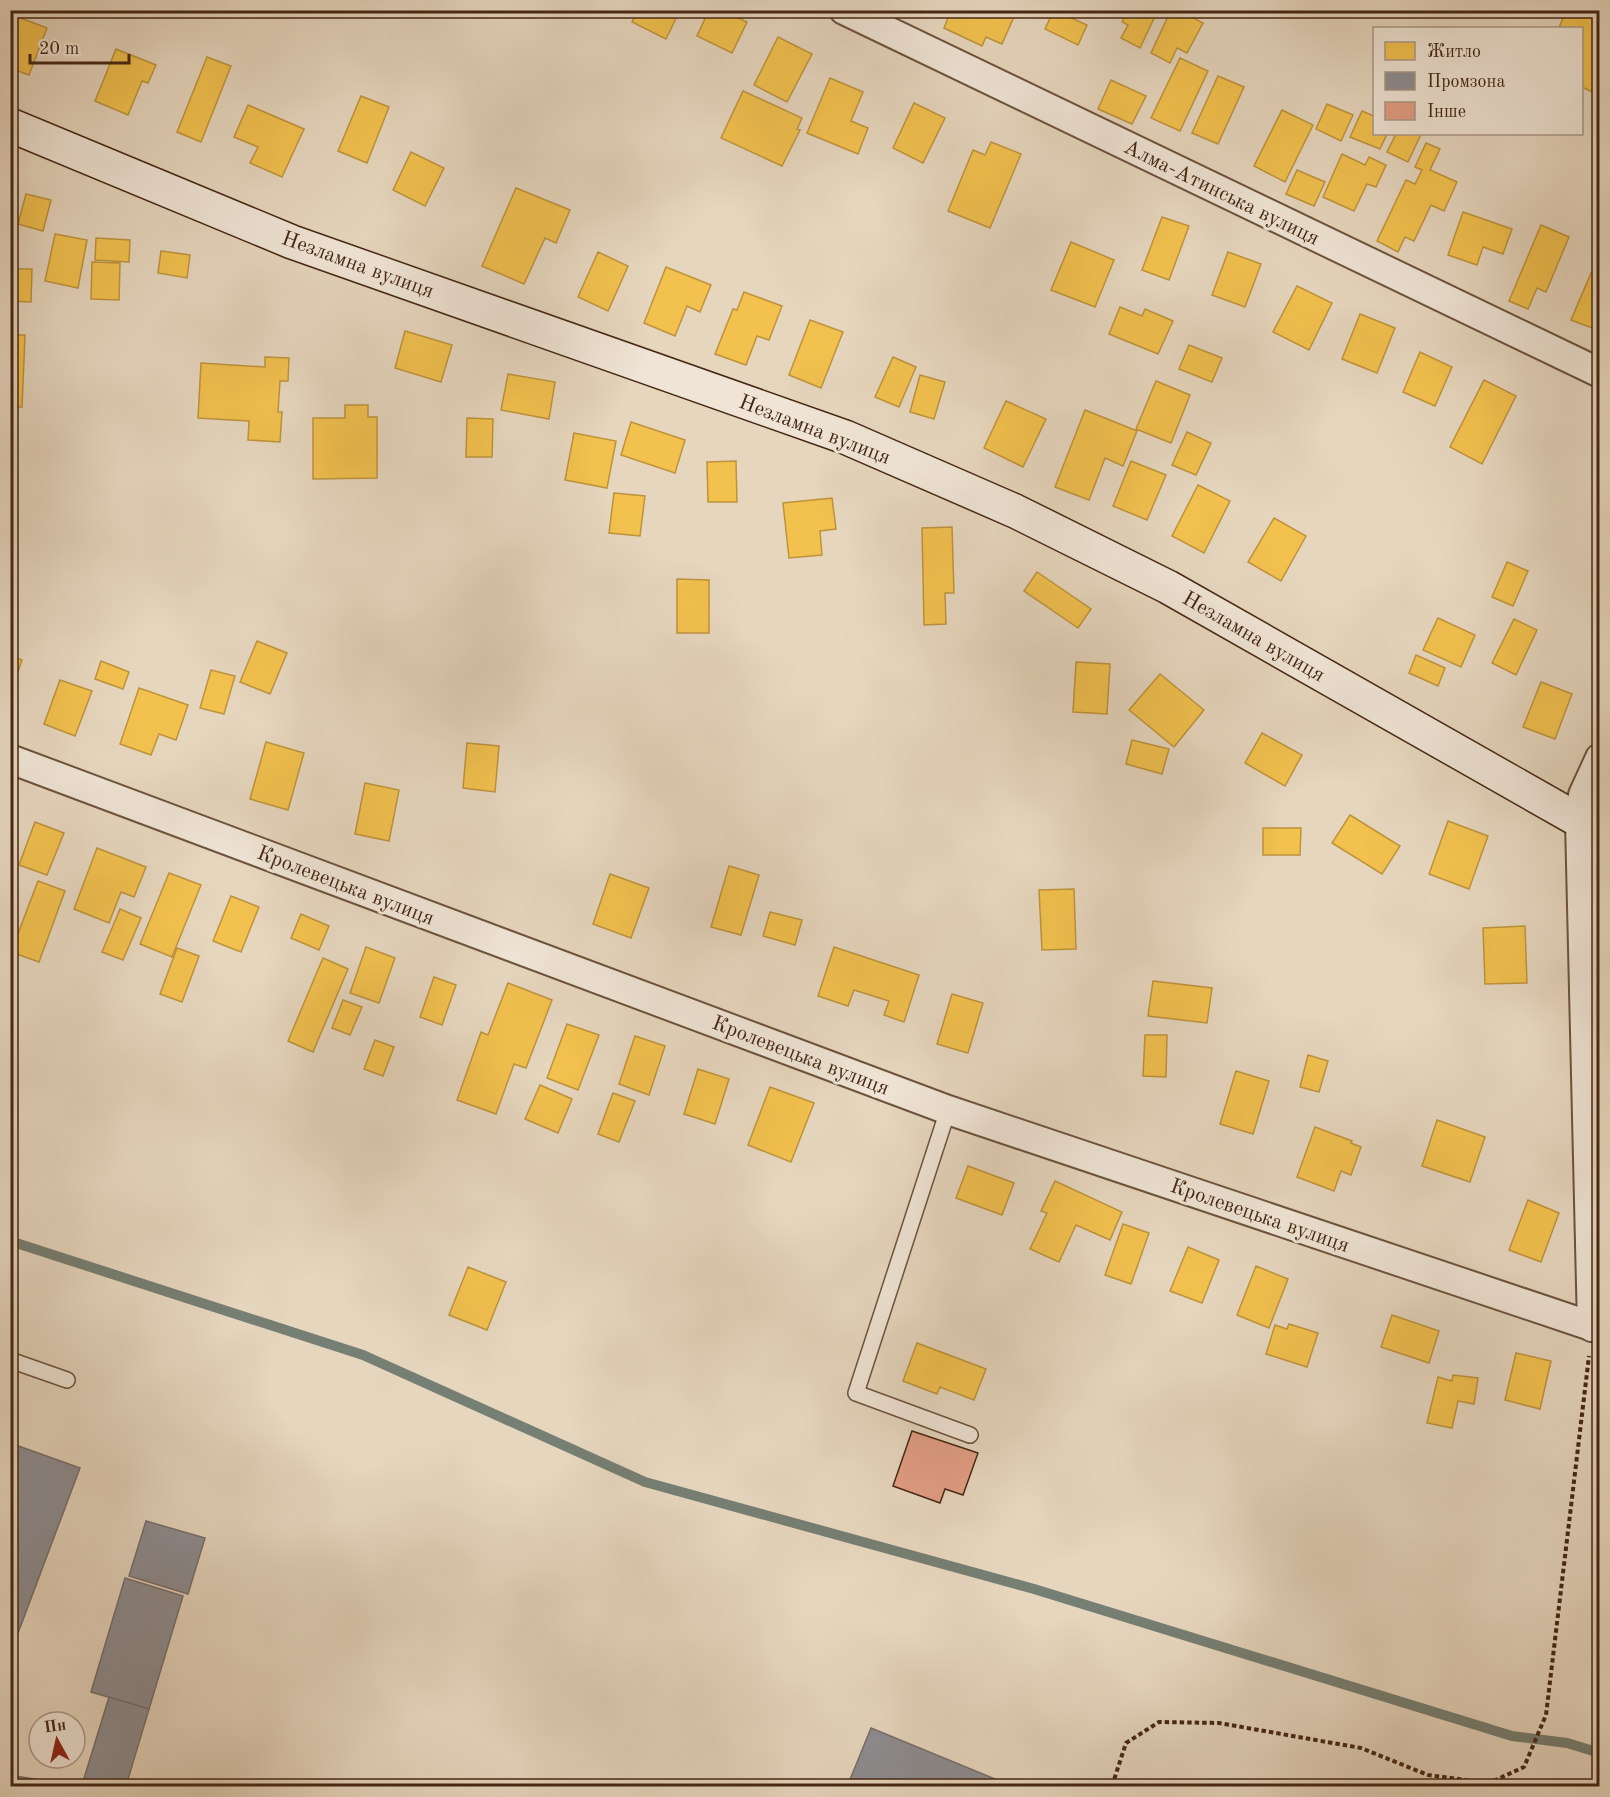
<svg xmlns="http://www.w3.org/2000/svg" width="1610" height="1797" viewBox="0 0 1610 1797" font-family="'Old Standard TT',serif">
  <style>
    .homes { fill: #f2c14e; stroke: #be933c; stroke-width: 1.5 }
    .industry { fill: #8d8d92; stroke: #776e6c; stroke-width: 1.5 }
    .lines { fill: none; stroke-linecap: round; stroke-linejoin: round }
    .stream { stroke: #767f73; stroke-width: 10 }
    .building { fill: #e29d84; stroke: #452712; stroke-width: 1.5 }
    .lane-casing { stroke: #6d533d; stroke-width: 18 }
    .street-casing { stroke: #6d533d; stroke-width: 32 }
    .secondary-casing { stroke: #452712; stroke-width: 36 }
    .path { stroke: #452712; stroke-width: 4; stroke-dasharray: 4.5 3; stroke-linecap: butt }
    .lane { stroke: #efe4d5; stroke-width: 15 }
    .street { stroke: #efe4d5; stroke-width: 28 }
    .secondary { stroke: #efe4d5; stroke-width: 33 }
    .labels { text-anchor: middle; stroke-width: 6; stroke-linejoin: round; paint-order: stroke }
    .street-label { font-size: 21px; fill: #452712; stroke: #efe4d5 }
  </style>
  <rect width="100%" height="100%" fill="#e6d6be"/>
  <filter id="stains"><feTurbulence type="fractalNoise" baseFrequency=".00333" numOctaves="4"/><feColorMatrix values="0 0 0 0 .2 0 0 0 0 .09 0 0 0 0 .02 0 0 0 .5 -.17"/></filter>
  <radialGradient id="worn" r=".72"><stop offset=".6" stop-color="#630" stop-opacity="0"/><stop offset="1" stop-color="#630" stop-opacity=".3"/></radialGradient>
  <!-- homes -->
  <g class="homes">
    <path d="M638 10H680L666 39 632 22Z"/>
    <path d="M709 10H721L747 22 732 53 697 36Z"/>
    <path d="M951 10H1017L1002 44 986 37 982 46 944 28Z"/>
    <path d="M1054 10 1087 25 1078 45 1045 29Z"/>
    <path d="M1128 10H1158L1140 48 1121 38 1128 25 1122 22Z"/>
    <path d="M1171 10H1179L1203 23 1187 53 1177 48 1170 63 1151 53Z"/>
    <path d="M1566 10H1600V73L1592 92 1582 87V28H1559Z"/>
    <path d="M10 14 47 28 29 75 10 68Z"/>
    <path d="M778 37 812 54 787 102 754 85Z"/>
    <path d="M116 49 156 65 148 83 142 81 128 115 95 101Z"/>
    <path d="M207 57 231 66 201 142 177 132Z"/>
    <path d="M1180 58 1208 71 1180 131 1151 118Z"/>
    <path d="M1218 76 1244 87 1218 144 1192 133Z"/>
    <path d="M830 78 863 92 851 121 868 128 858 154 807 133Z"/>
    <path d="M1111 80 1146 96 1132 124 1098 109Z"/>
    <path d="M743 91 802 118 797 129 800 130 782 166 721 138Z"/>
    <path d="M361 96 389 107 367 163 338 151Z"/>
    <path d="M914 103 945 118 923 163 893 148Z"/>
    <path d="M1327 104 1353 115 1341 141 1316 129Z"/>
    <path d="M248 105 304 129 282 177 250 163 258 147 234 137Z"/>
    <path d="M1282 110 1313 125 1285 182 1254 166Z"/>
    <path d="M1362 111 1374 116V134H1387L1380 149 1350 137Z"/>
    <path d="M1396 134H1421L1408 162 1387 152Z"/>
    <path d="M991 142 1021 154 990 228 948 211 973 150 985 155Z"/>
    <path d="M1426 143 1440 149 1430 170 1457 182 1444 211 1431 205 1414 241 1405 237 1398 252 1377 241 1406 180 1415 184 1422 170 1415 167Z"/>
    <path d="M411 152 444 168 425 206 393 190Z"/>
    <path d="M1342 154 1365 165 1369 157 1386 165 1376 187 1367 184 1354 211 1323 197Z"/>
    <path d="M1297 170 1325 182 1314 206 1286 194Z"/>
    <path d="M516 188 570 210 556 243 545 238 524 284 482 266Z"/>
    <path d="M26 194 51 200 43 231 18 224Z"/>
    <path d="M1463 212 1512 229 1503 254 1483 247 1477 265 1448 255Z"/>
    <path d="M1162 217 1189 226 1169 280 1142 270Z"/>
    <path d="M1541 225 1569 237 1546 292 1537 288 1528 309 1509 301Z"/>
    <path d="M55 234 87 240 78 288 45 281Z"/>
    <path d="M96 238 130 240 129 262 95 260Z"/>
    <path d="M1071 242 1114 260 1095 307 1051 290Z"/>
    <path d="M161 251 190 255 187 278 158 273Z"/>
    <path d="M598 252 628 266 608 311 578 297Z"/>
    <path d="M1228 252 1261 264 1245 307 1212 295Z"/>
    <path d="M92 262 120 263 119 300 91 299Z"/>
    <path d="M666 267 711 285 700 312 687 306 675 336 644 323Z"/>
    <path d="M11 269H32L31 302 10 301Z"/>
    <path d="M1591 273 1600 276V331L1571 320Z"/>
    <path d="M1297 286 1332 303 1309 350 1273 332Z"/>
    <path d="M744 292 782 306 769 340 757 336 746 365 715 354 733 309 737 310Z"/>
    <path d="M1120 307 1142 316 1145 309 1173 321 1158 354 1109 334Z"/>
    <path d="M1360 314 1395 328 1377 373 1342 359Z"/>
    <path d="M810 320 843 332 821 388 789 375Z"/>
    <path d="M405 331 452 345 441 382 395 368Z"/>
    <path d="M10 335H25L22 407H10Z"/>
    <path d="M1189 345 1222 358 1212 382 1179 369Z"/>
    <path d="M1420 352 1452 367 1435 406 1403 392Z"/>
    <path d="M265 357 289 358 288 381H280L278 412H282L280 442 248 440 249 421 198 418 201 363 265 367Z"/>
    <path d="M893 357 916 367 899 407 875 397Z"/>
    <path d="M508 374 555 382 549 419 501 410Z"/>
    <path d="M920 375 945 382 934 419 910 412Z"/>
    <path d="M1484 380 1516 396 1482 464 1450 447Z"/>
    <path d="M1156 381 1190 395 1171 443 1136 429Z"/>
    <path d="M1006 401 1046 419 1023 467 984 448Z"/>
    <path d="M345 405H368V417H377V478L313 479V418H345Z"/>
    <path d="M1085 410 1137 431 1123 466 1105 458 1089 500 1055 487Z"/>
    <path d="M467 418 493 419 492 457H466Z"/>
    <path d="M631 422 685 440 675 473 621 455Z"/>
    <path d="M1187 432 1211 443 1196 475 1172 465Z"/>
    <path d="M574 433 616 441 607 488 565 480Z"/>
    <path d="M736 461 737 502H708L707 462Z"/>
    <path d="M1131 461 1166 475 1147 520 1113 506Z"/>
    <path d="M1198 485 1230 501 1204 553 1172 536Z"/>
    <path d="M614 493 645 496 640 536 609 533Z"/>
    <path d="M832 498 836 529 820 531 822 555 789 558 783 503Z"/>
    <path d="M1274 518 1306 536 1281 581 1248 562Z"/>
    <path d="M952 527 954 593H945L946 624 924 625 922 528Z"/>
    <path d="M1507 562 1528 571 1513 606 1492 597Z"/>
    <path d="M1037 572 1091 609 1078 628 1024 591Z"/>
    <path d="M677 579 709 580V633H677Z"/>
    <path d="M1438 618 1475 635 1461 667 1423 650Z"/>
    <path d="M1514 619 1537 630 1516 675 1492 663Z"/>
    <path d="M257 641 287 653 270 694 240 682Z"/>
    <path d="M1416 655 1445 668 1438 686 1409 673Z"/>
    <path d="M10 656 22 660 10 696Z"/>
    <path d="M101 661 129 672 123 689 95 679Z"/>
    <path d="M1076 662 1110 664 1107 714 1073 712Z"/>
    <path d="M211 670 235 676 224 714 200 708Z"/>
    <path d="M1160 674 1204 710 1174 747 1129 710Z"/>
    <path d="M60 680 92 691 75 736 44 724Z"/>
    <path d="M1541 682 1572 694 1555 739 1523 727Z"/>
    <path d="M139 688 188 705 176 740 159 734 151 755 120 744Z"/>
    <path d="M1262 733 1302 755 1285 786 1245 763Z"/>
    <path d="M1132 740 1169 749 1162 774 1126 764Z"/>
    <path d="M266 742 304 753 288 810 250 799Z"/>
    <path d="M467 743 499 746 495 792 463 788Z"/>
    <path d="M365 783 399 790 389 841 355 834Z"/>
    <path d="M1350 815 1400 846 1382 874 1332 843Z"/>
    <path d="M1448 821 1488 836 1469 889 1429 874Z"/>
    <path d="M35 822 64 833 47 875 19 865Z"/>
    <path d="M1263 828H1301L1300 855H1263Z"/>
    <path d="M97 848 146 867 134 897 121 892 109 923 74 909Z"/>
    <path d="M729 866 759 875 741 935 711 927Z"/>
    <path d="M169 873 201 885 172 957 140 944Z"/>
    <path d="M610 874 649 888 631 938 593 924Z"/>
    <path d="M38 881 65 891 39 962 11 952Z"/>
    <path d="M1074 889 1076 949 1042 950 1039 890Z"/>
    <path d="M231 896 259 907 241 952 213 941Z"/>
    <path d="M120 909 141 918 123 960 102 952Z"/>
    <path d="M770 912 802 920 795 945 763 936Z"/>
    <path d="M301 914 329 926 319 950 291 938Z"/>
    <path d="M1525 926 1527 983 1485 984 1483 928Z"/>
    <path d="M366 947 395 958 379 1003 350 993Z"/>
    <path d="M834 947 919 975 904 1022 884 1015 889 1001 854 990 848 1006 818 996Z"/>
    <path d="M177 948 199 956 182 1002 160 994Z"/>
    <path d="M323 958 348 969 313 1052 288 1041Z"/>
    <path d="M434 977 456 985 442 1025 420 1017Z"/>
    <path d="M1153 981 1212 988 1207 1023 1148 1016Z"/>
    <path d="M508 983 552 1000 526 1068 514 1064 496 1114 457 1100 481 1032 488 1035Z"/>
    <path d="M952 994 983 1003 968 1053 937 1044Z"/>
    <path d="M343 1000 362 1007 350 1035 332 1028Z"/>
    <path d="M567 1024 599 1035 578 1090 547 1078Z"/>
    <path d="M1145 1035H1167L1166 1077 1143 1076Z"/>
    <path d="M635 1036 665 1046 649 1095 619 1084Z"/>
    <path d="M375 1040 394 1047 383 1076 364 1069Z"/>
    <path d="M1308 1055 1328 1061 1319 1092 1300 1087Z"/>
    <path d="M698 1069 729 1079 715 1124 684 1114Z"/>
    <path d="M1236 1071 1269 1081 1253 1134 1220 1124Z"/>
    <path d="M540 1085 572 1099 558 1133 525 1119Z"/>
    <path d="M770 1087 814 1103 791 1162 748 1145Z"/>
    <path d="M613 1093 635 1101 619 1142 598 1134Z"/>
    <path d="M1437 1120 1485 1137 1470 1182 1422 1166Z"/>
    <path d="M1315 1127 1352 1141 1351 1143 1361 1147 1351 1175 1341 1171 1334 1191 1297 1177Z"/>
    <path d="M968 1166 1014 1183 1002 1215 956 1198Z"/>
    <path d="M1055 1181 1122 1212 1110 1240 1076 1225 1059 1262 1030 1249 1047 1213 1041 1211Z"/>
    <path d="M1528 1200 1559 1213 1541 1262 1509 1250Z"/>
    <path d="M1123 1224 1149 1233 1131 1284 1105 1275Z"/>
    <path d="M1188 1247 1219 1260 1202 1303 1170 1291Z"/>
    <path d="M1256 1266 1288 1279 1269 1328 1237 1315Z"/>
    <path d="M468 1267 506 1282 487 1330 449 1315Z"/>
    <path d="M1392 1315 1439 1331 1429 1363 1381 1347Z"/>
    <path d="M1289 1324 1318 1333 1307 1367 1266 1354 1275 1325 1287 1329Z"/>
    <path d="M917 1343 986 1369 974 1400 940 1387 937 1394 903 1381Z"/>
    <path d="M1516 1353 1551 1361 1540 1409 1505 1400Z"/>
    <path d="M1453 1375 1478 1378 1474 1404 1458 1401 1452 1428 1427 1423 1438 1377 1452 1381Z"/>
  </g>
  <!-- industry -->
  <g class="industry">
    <path d="M10 1443 80 1468 18 1633 10 1635Z"/>
    <path d="M146 1521 205 1538 188 1594 129 1576Z"/>
    <path d="M125 1578 183 1596 149 1709 91 1692Z"/>
    <path d="M109 1697 149 1709 126 1786H89L82 1785Z"/>
    <path d="M871 1728 1012 1786H860L849 1782Z"/>
    <path d="M10 1775 75 1786H10Z"/>
  </g>
  <g class="lines">
    <!-- stream -->
    <path class="stream" d="M10 1241 363 1355 645 1482 1034 1589 1512 1736 1567 1743 1600 1753"/>
  </g>
  <!-- building -->
  <path class="building" d="M912 1431 978 1453 963 1495 945 1489 940 1503 893 1486Z"/>
  <g class="lines">
    <!-- lane casing -->
    <g class="lane-casing">
      <g id="lane">
        <path d="M948 1110 856 1393 970 1435"/>
        <path d="M10 1360 67 1380"/>
      </g>
    </g>
    <!-- street casing -->
    <g class="street-casing">
      <g id="street">
        <path d="M844 10 1600 373"/>
        <path d="M10 759 948 1110 1600 1329"/>
        <path d="M1592 1327 1580 821 1583 795 1600 758"/>
      </g>
    </g>
    <!-- secondary casing -->
    <g class="secondary-casing">
      <path id="secondary" d="M10 125 292 242 845 437 1015 511 1168 587 1580 821 1600 827"/>
    </g>
    <!-- path -->
    <path class="path" d="M1112 1786 1126 1743 1159 1722 1219 1723 1361 1748 1428 1775 1489 1783 1524 1767 1546 1715 1589 1356"/>
    <!-- lane -->
    <use href="#lane" class="lane"/>
    <!-- street -->
    <use href="#street" class="street"/>
    <!-- secondary -->
    <use href="#secondary" class="secondary"/>
  </g>
  <g class="labels">
    <!-- street labels -->
    <g class="street-label">
      <text transform="translate(1222 192) rotate(26)" y="7">Алма-Атинська вулиця</text>
      <text transform="translate(358 264) rotate(20)" y="7">Незламна вулиця</text>
      <text transform="translate(815 429) rotate(21)" y="7">Незламна вулиця</text>
      <text transform="translate(1254 636) rotate(30)" y="7">Незламна вулиця</text>
      <text transform="translate(346 885) rotate(21)" y="7">Кролевецька вулиця</text>
      <text transform="translate(801 1055) rotate(21)" y="7">Кролевецька вулиця</text>
      <text transform="translate(1260 1215) rotate(19)" y="7">Кролевецька вулиця</text>
    </g>
  </g>
  <!-- margin -->
  <rect width="1610" height="1797" fill="none" stroke="#e6d6be" stroke-width="36"/>
  <rect x="12" y="12" width="1586" height="1773" fill="none" stroke="#452712" stroke-width="3"/>
  <rect x="18" y="18" width="1574" height="1761" fill="none" stroke="#452712" stroke-width="1.5"/>
  <!-- legend -->
  <rect x="1373" y="27" width="210" height="108" fill="#efe4d5" stroke="#ab9887" stroke-width="1.5"/>
  <rect x="1385" y="42" width="30" height="18" fill="#f2c14e" stroke="#ab9887" stroke-width="1.5"/>
  <text x="1427" y="57" font-size="18" fill="#452712">Житло</text>
  <rect x="1385" y="72" width="30" height="18" fill="#8d8d92" stroke="#ab9887" stroke-width="1.5"/>
  <text x="1427" y="87" font-size="18" fill="#452712">Промзона</text>
  <rect x="1385" y="102" width="30" height="18" fill="#e29d84" stroke="#ab9887" stroke-width="1.5"/>
  <text x="1427" y="117" font-size="18" fill="#452712">Інше</text>
  <!-- north arrow -->
  <g transform="translate(57 1740) rotate(352)"><circle r="28" fill="#efe4d5" stroke="#ab9887" stroke-width="1.5"/>
  <path d="M0-4.5L10 22L0 15L-10 22Z" fill="#8f2418"/>
  <text y="-9" font-size="16" font-weight="bold" text-anchor="middle" fill="#452712">Пн</text>
  </g>
  <!-- scale -->
  <path d="M30 54v9h99v-9" fill="none" stroke="#452712" stroke-width="3"/>
  <text x="39" y="54" font-size="18" fill="#452712" stroke="#efe4d5" stroke-width="4.5" paint-order="stroke">20 m</text>
  <rect width="100%" height="100%" filter="url(#stains)"/>
  <rect width="100%" height="100%" fill="url(#worn)"/>
</svg>
